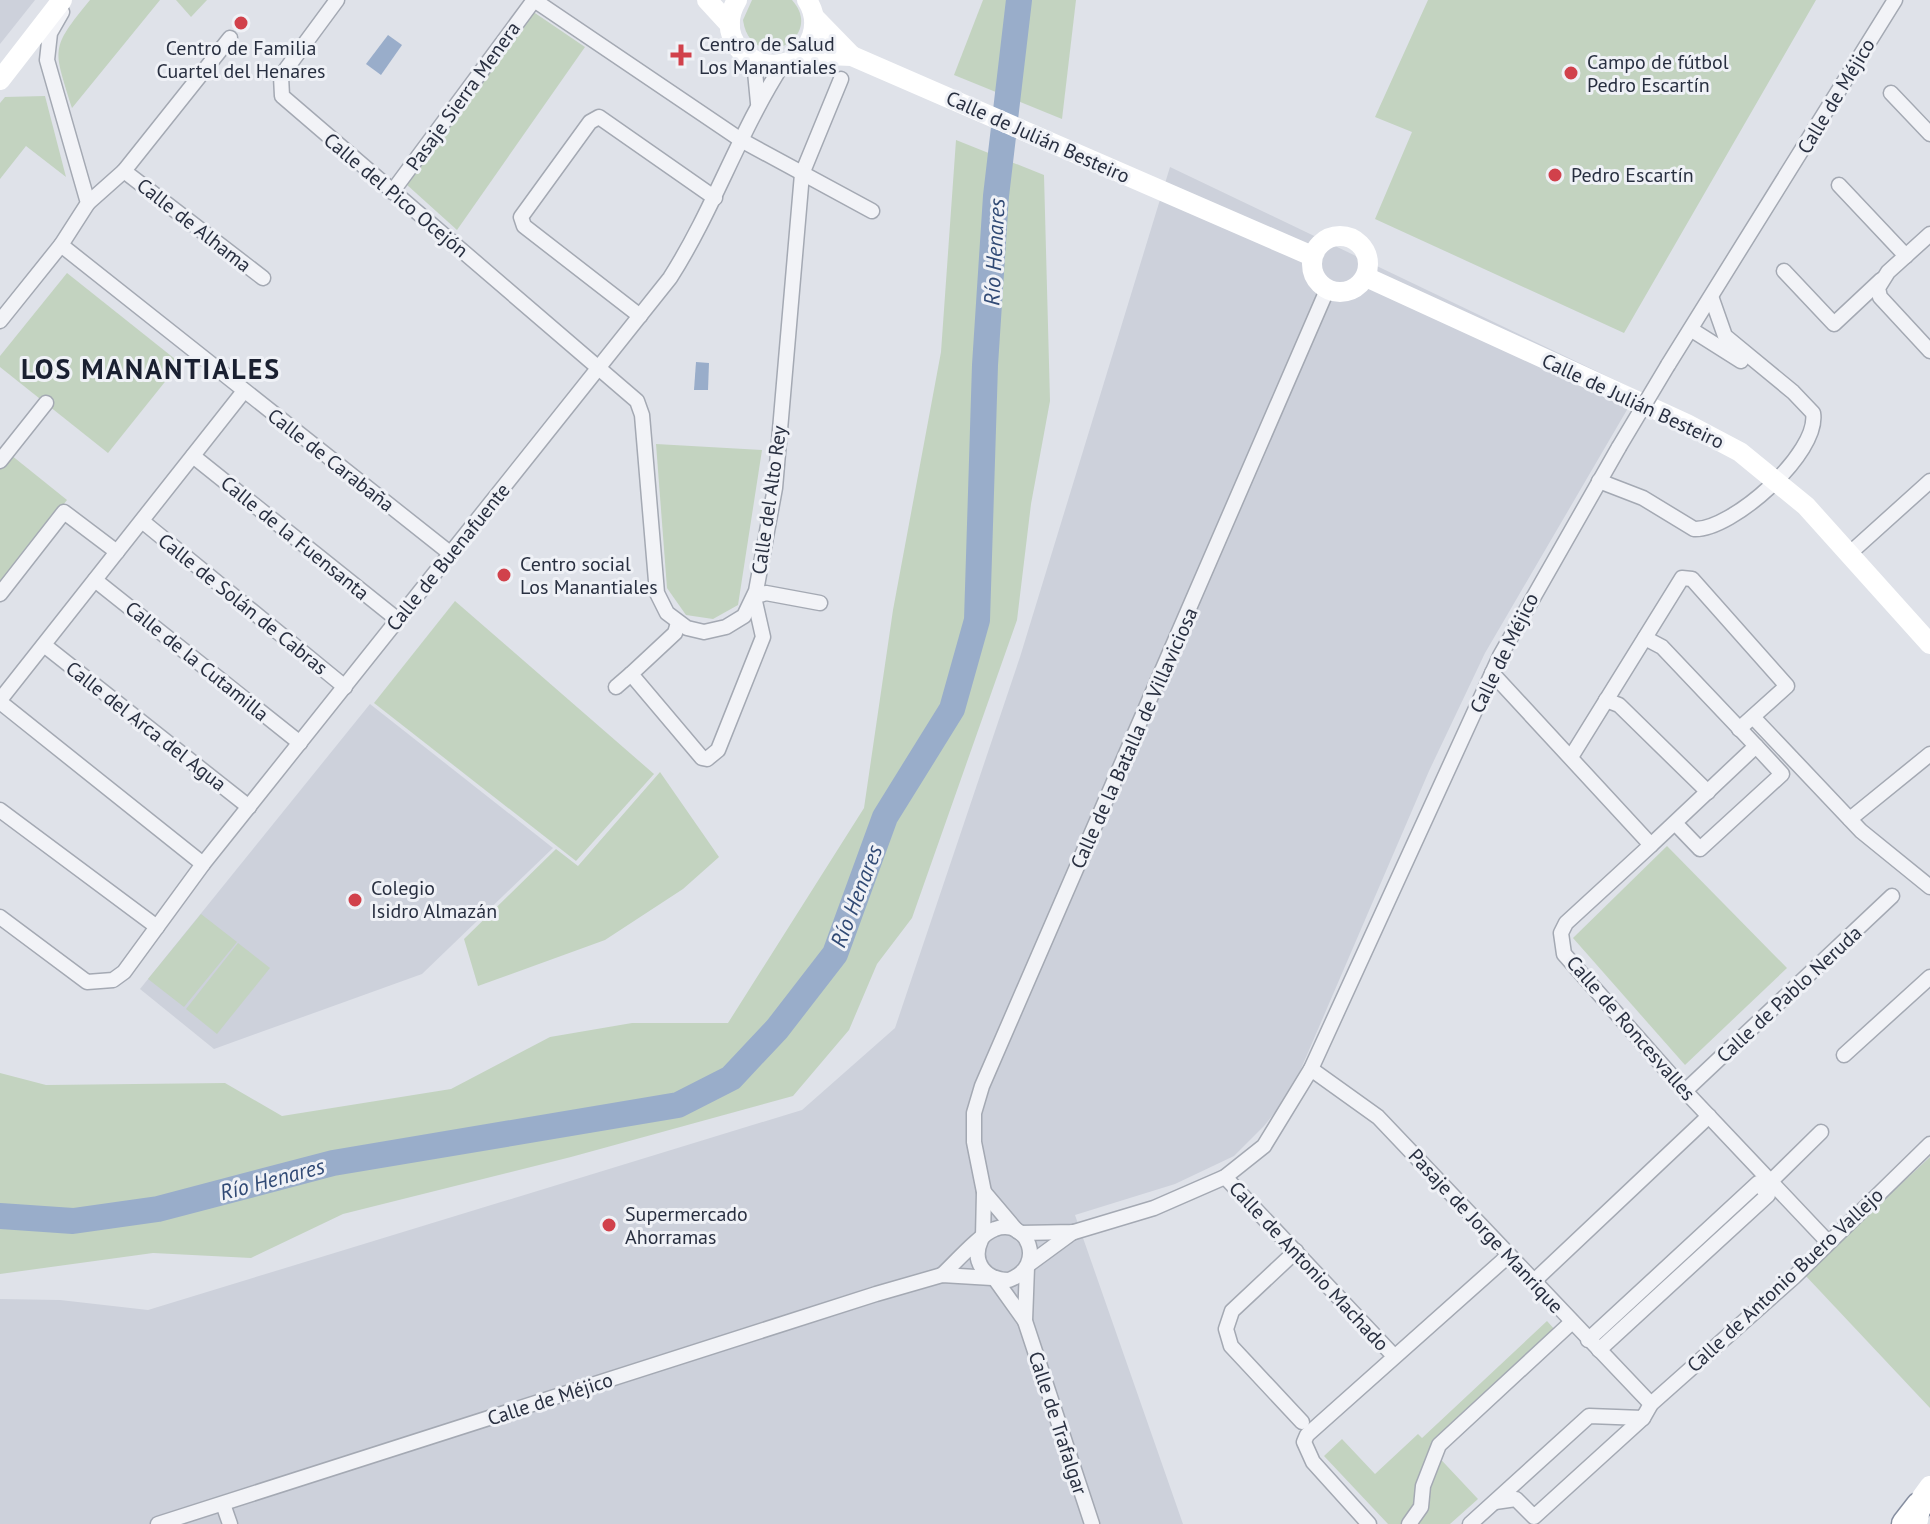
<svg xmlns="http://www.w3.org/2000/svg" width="1930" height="1524" viewBox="0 0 1930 1524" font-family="'PT Sans',sans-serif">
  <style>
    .built { fill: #cdd1db }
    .green { fill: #c3d3c0 }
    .water { fill: #99adca }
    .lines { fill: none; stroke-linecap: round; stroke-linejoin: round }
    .river { stroke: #99adca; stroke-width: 26 }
    .street-casing { stroke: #a4a9b3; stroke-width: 17 }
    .highway-casing { stroke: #868ea0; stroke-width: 29 }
    .street { stroke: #f2f3f7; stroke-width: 14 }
    .secondary { stroke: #fff; stroke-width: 20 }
    .highway { stroke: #fff; stroke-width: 26 }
    .street-bridge-casing { stroke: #a4a9b3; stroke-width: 17; stroke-linecap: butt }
    .street-bridge { stroke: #f2f3f7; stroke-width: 14 }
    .poi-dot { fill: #d1414b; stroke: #eff1f6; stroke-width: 3 }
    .labels { text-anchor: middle; stroke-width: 6; stroke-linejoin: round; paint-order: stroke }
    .poi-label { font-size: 20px; fill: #282f40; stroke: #eff1f6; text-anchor: start }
    .street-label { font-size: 20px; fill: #282f40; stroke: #eff1f6 }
    .water-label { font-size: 22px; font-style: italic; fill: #314a75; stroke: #eff1f6 }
    .district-label { font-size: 28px; font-weight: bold; letter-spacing: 2px; fill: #1a2031; stroke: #eff1f6 }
  </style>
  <rect width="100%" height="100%" fill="#dfe2e9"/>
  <!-- built -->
  <g class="built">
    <path d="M0 0H35L0 44Z"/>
    <path d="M1170 167 1638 391 1485 653 1429 771 1291 1092 1264 1126 1234 1156 1175 1184 1075 1215 1183 1524H0V1299L60 1300 148 1310 802 1110 895 1028 1020 657Z"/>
    <path d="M370 704 553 848 422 974 214 1049 140 989Z"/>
  </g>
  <!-- green -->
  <g class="green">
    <path d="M90 0H160L72 108C54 48 49 50 90 0Z"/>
    <path d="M176 0H207L191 17Z"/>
    <path d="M752 0H792C827 39 751 76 743 20Z"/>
    <path d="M983 0H1076L1062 119 954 75Z"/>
    <path d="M1428 0H1816L1624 333 1375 219 1412 132 1375 117Z"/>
    <path d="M532 11 585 47 457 230 406 184Z"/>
    <path d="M45 96 66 177 26 146 0 179V103L5 97Z"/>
    <path d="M956 140 1044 175 1050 401 1031 504 1017 620 912 918 877 964 849 1030 793 1096 571 1157 343 1214 251 1258 153 1253 0 1274V1073L46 1085 225 1083 282 1116 451 1089 550 1037 632 1023H728L864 808 893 610 941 352Z"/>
    <path d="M67 273 180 363 108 453 0 367V356Z"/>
    <path d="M656 444 762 450 738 605 713 619 686 615 667 588Z"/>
    <path d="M11 455 67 500 0 584V469Z"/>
    <path d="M455 601 654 774 576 861 374 703Z"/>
    <path d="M660 772 719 857 683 889 605 940 478 986 464 939 556 849 578 866Z"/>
    <path d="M1667 846 1787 968 1685 1065 1573 938Z"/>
    <path d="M201 914 237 942 184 1007 148 979Z"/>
    <path d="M238 943 270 968 217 1034 186 1009Z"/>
    <path d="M1930 1157V1408L1804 1274Z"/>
    <path d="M1547 1321 1556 1331 1431 1449 1478 1499 1450 1524H1388L1324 1456 1342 1439 1375 1474 1418 1434 1422 1438Z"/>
  </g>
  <!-- water -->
  <g class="water">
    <path d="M388 35 402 45 381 75 366 64Z"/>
    <path d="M696 362 709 363 708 390H694Z"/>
  </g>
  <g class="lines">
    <!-- river -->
    <path class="river" d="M0 1216 73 1221 158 1209 333 1163 678 1105 731 1078 777 1029 835 954 885 817 952 709 977 620 985 365 996 196 1019 0"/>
    <!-- street casing -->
    <g class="street-casing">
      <g id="street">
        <path d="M337 0 281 76 282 96 637 401 642 415 657 593 667 613 687 628 704 632 726 627 744 616 756 591 775 488 802 174 841 79"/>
        <path d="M534 0 741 140 872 211"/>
        <path d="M754 61 758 103"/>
        <path d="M1891 93 1930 134"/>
        <path d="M124 171 263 278"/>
        <path d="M1839 185 1906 256"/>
        <path d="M392 192 534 0"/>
        <path d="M88 203 124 171 230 38"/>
        <path d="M1930 234 1888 272 1878 288 1880 297 1930 351"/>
        <path d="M61 245 451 554"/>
        <path d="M1784 271 1834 324 1881 280"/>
        <path d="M640 316 524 226 521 217 590 122 599 117 715 198"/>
        <path d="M0 321 61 245 88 203 47 60 50 33 62 12"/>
        <path d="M1692 330 1741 361"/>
        <path d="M1668 365 1895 0"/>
        <path d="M193 456 398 620"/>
        <path d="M0 461 46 403"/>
        <path d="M1599 481 1643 498 1694 529C1731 531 1820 453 1813 413L1793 392 1725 336 1712 299"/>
        <path d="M142 521 345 687"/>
        <path d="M1849 554 1930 481"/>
        <path d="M95 580 300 743"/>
        <path d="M0 594 64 512 117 552"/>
        <path d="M678 623 675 633 631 674 702 758 707 759 718 750 763 637 754 597 766 593 820 603"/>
        <path d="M1645 638 1662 647 1756 746"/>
        <path d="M44 645 249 807"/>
        <path d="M1492 673 1651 845 1566 923 1561 933 1564 954 1685 1091 1827 1241"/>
        <path d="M616 687 631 674"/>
        <path d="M0 700 244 391"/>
        <path d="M1606 700 1619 705 1708 792"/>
        <path d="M0 702 203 864"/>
        <path d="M1753 717 1861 831 1930 887"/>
        <path d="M1571 757 1682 578 1692 579 1787 686 1739 729"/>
        <path d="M0 810 157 927"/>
        <path d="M1850 819 1930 754"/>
        <path d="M1651 845 1756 746 1782 774 1700 849 1675 823"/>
        <path d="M0 917 87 982 113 980 124 972 203 864 670 278C714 209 739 132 783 64"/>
        <path d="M1844 1055 1930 977"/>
        <path d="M1311 1069 1378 1117 1651 1404"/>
        <path d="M1685 1091 1892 896"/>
        <path d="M1225 1177 1393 1355"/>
        <path d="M1766 1186 1821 1132"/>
        <path d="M984 1192 1017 1231"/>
        <path d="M1020 1233 1074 1232 1154 1208 1225 1177 1264 1146 1311 1069 1500 656 1619 447"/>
        <path d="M983 1237 984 1192 974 1142V1113L982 1086 1327 290"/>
        <path d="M1296 1251 1232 1311 1226 1329 1231 1346 1302 1422"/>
        <path d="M1028 1265 1073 1232"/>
        <path d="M1027 1267 1025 1321 1092 1524"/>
        <path d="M942 1275C955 1263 980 1234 995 1229 1028 1217 1047 1266 1009 1280 985 1280 971 1262 981 1240"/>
        <path d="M995 1279 1025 1321"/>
        <path d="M1533 1282 1709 1116"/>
        <path d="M1588 1340 1758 1183 1768 1195 1599 1350"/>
        <path d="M1495 1502 1516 1499 1534 1517 1643 1418"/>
        <path d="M223 1504 230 1524"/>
        <path d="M158 1524 876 1294 942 1275 992 1278"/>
        <path d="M1369 1524 1313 1462 1304 1442 1307 1435 1508 1256"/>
        <path d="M1409 1524 1421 1507 1423 1486 1439 1445 1572 1322"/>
        <path d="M1470 1524 1589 1416 1643 1418 1651 1404 1794 1277 1930 1144"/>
      </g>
    </g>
    <!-- highway casing -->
    <g class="highway-casing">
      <path id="highway" d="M1905 1524 1919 1506"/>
    </g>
    <!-- street -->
    <use href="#street" class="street"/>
    <!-- secondary -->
    <g class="secondary">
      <path d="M707 0 730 25"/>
      <path d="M737 0C704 56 793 93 812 36 816 24 814 11 807 0"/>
      <path d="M814 17 852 56"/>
      <path d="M801 54 852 56 1312 256"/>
      <path d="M0 80 62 0"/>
      <circle cx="1340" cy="264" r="28"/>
      <path d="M1366 277 1687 424 1740 452 1806 506 1930 644"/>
      <path d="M1918 1520 1922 1497 1930 1486"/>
    </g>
    <!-- highway -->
    <use href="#highway" class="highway"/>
    <!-- street-bridge casing -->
    <g class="street-bridge-casing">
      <path id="street-bridge" d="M1619 447 1668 365"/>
    </g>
    <!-- street-bridge -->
    <use href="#street-bridge" class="street-bridge"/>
  </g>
  <!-- markers -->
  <g class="poi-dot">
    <circle cx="241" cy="23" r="8"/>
    <path d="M677 43h8v8h8v8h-8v8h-8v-8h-8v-8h8z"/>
    <circle cx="1571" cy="73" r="8"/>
    <circle cx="1555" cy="175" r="8"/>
    <circle cx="504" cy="575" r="8"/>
    <circle cx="355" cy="900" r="8"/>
    <circle cx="609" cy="1225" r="8"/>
  </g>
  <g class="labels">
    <!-- poi labels -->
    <g class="poi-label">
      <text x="699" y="51">Centro de Salud<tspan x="699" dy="23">Los Manantiales</tspan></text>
      <text x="241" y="55" text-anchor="middle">Centro de Familia<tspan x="241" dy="23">Cuartel del Henares</tspan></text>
      <text x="1587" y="69">Campo de fútbol<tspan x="1587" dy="23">Pedro Escartín</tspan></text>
      <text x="1571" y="182">Pedro Escartín</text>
      <text x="520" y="571">Centro social<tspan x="520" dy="23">Los Manantiales</tspan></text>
      <text x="371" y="895">Colegio<tspan x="371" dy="23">Isidro Almazán</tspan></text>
      <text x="625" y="1221">Supermercado<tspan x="625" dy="23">Ahorramas</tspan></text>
    </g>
    <!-- street labels -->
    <g class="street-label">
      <text transform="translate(463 96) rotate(-54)" y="7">Pasaje Sierra Menera</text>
      <text transform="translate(1836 96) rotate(-59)" y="7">Calle de Méjico</text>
      <text transform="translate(1038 137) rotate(24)" y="7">Calle de Julián Besteiro</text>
      <text transform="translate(396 195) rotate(40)" y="7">Calle del Pico Ocejón</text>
      <text transform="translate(194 225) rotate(38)" y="7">Calle de Alhama</text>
      <text transform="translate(1633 401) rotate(25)" y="7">Calle de Julián Besteiro</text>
      <text transform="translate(331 460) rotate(38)" y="7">Calle de Carabaña</text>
      <text transform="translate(769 500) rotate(-82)" y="7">Calle del Alto Rey</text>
      <text transform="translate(295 538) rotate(39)" y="7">Calle de la Fuensanta</text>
      <text transform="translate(448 557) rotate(-51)" y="7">Calle de Buenafuente</text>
      <text transform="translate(243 604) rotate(39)" y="7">Calle de Solán de Cabras</text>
      <text transform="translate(1504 653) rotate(-64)" y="7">Calle de Méjico</text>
      <text transform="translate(197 661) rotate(39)" y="7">Calle de la Cutamilla</text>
      <text transform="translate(146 726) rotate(38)" y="7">Calle del Arca del Agua</text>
      <text transform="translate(1134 738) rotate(-66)" y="7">Calle de la Batalla de Villaviciosa</text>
      <text transform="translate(1789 994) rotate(-43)" y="7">Calle de Pablo Neruda</text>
      <text transform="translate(1631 1028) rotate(49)" y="7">Calle de Roncesvalles</text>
      <text transform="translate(1486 1231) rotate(47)" y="7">Pasaje de Jorge Manrique</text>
      <text transform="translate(1309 1266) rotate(47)" y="7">Calle de Antonio Machado</text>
      <text transform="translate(1785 1280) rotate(-43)" y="7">Calle de Antonio Buero Vallejo</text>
      <text transform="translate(550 1399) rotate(-18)" y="7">Calle de Méjico</text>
      <text transform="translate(1058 1423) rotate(72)" y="7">Calle de Trafalgar</text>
    </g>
    <!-- water labels -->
    <g class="water-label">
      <text transform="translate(994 252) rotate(-87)" y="8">Río Henares</text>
      <text transform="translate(856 896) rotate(-69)" y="8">Río Henares</text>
      <text transform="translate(272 1179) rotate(-15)" y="8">Río Henares</text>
    </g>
    <!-- district labels -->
    <g class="district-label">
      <text x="151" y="379">LOS MANANTIALES</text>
    </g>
  </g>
</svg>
